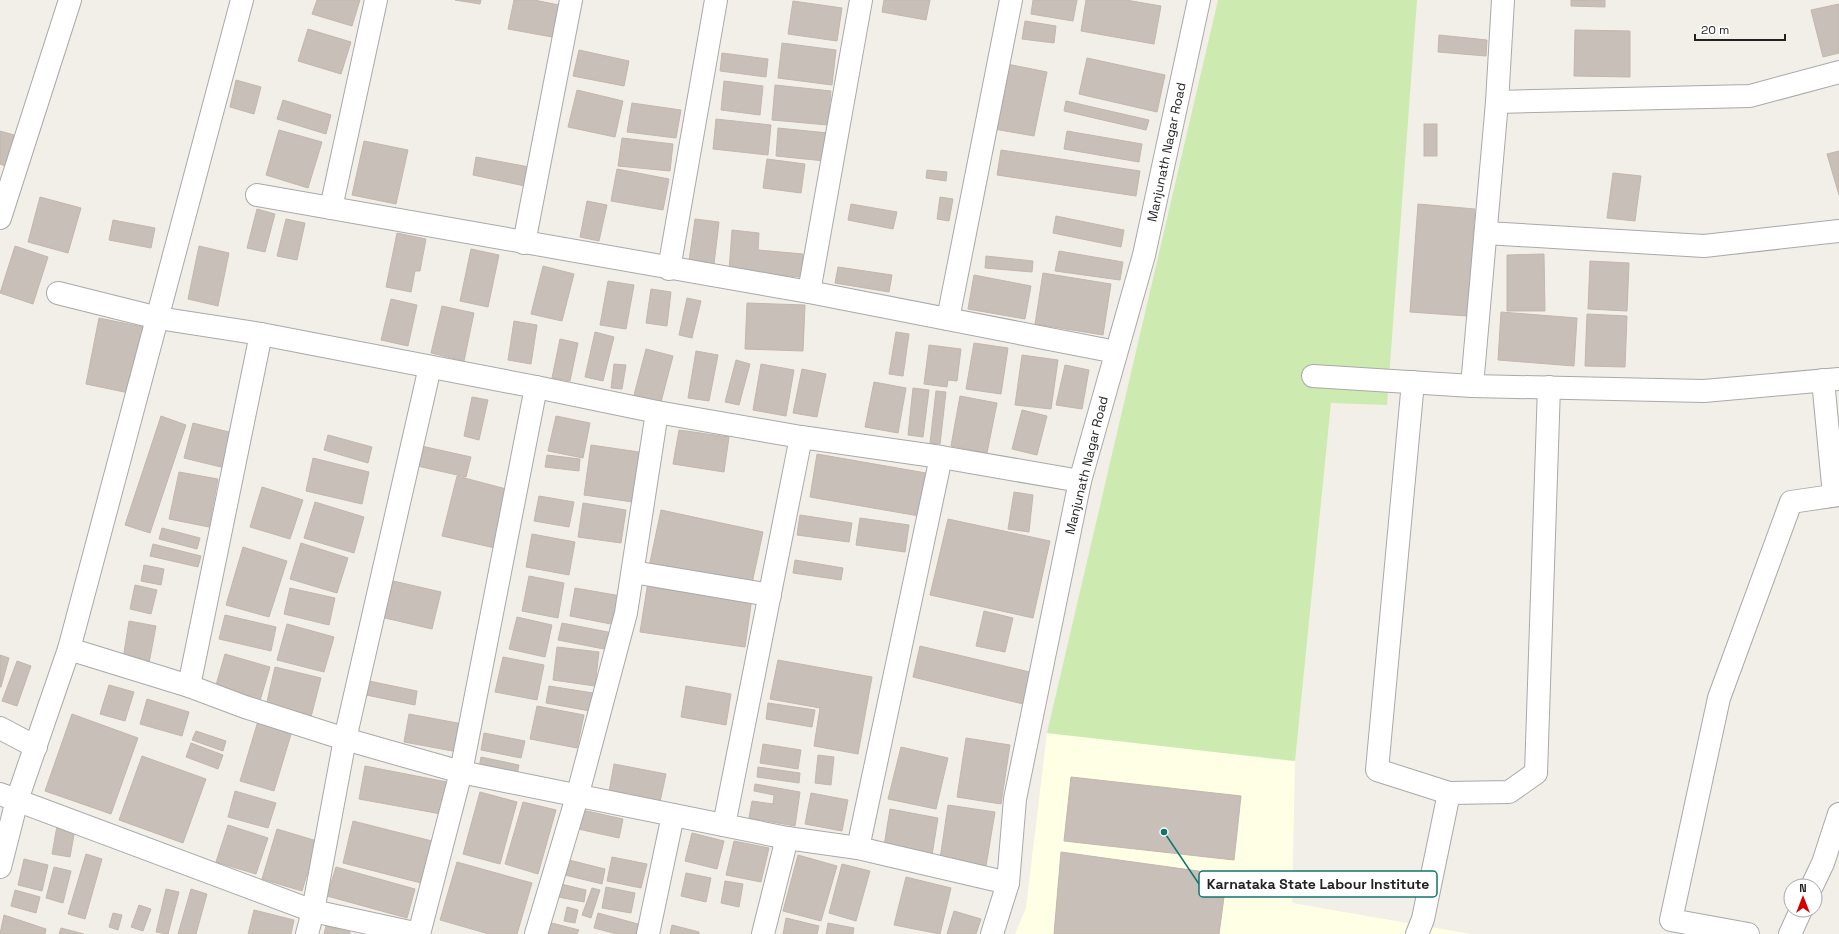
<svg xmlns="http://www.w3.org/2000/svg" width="1839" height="934" viewBox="0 0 1839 934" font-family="'Space Grotesk',sans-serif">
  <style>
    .education { fill: #ffffe5 }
    .grass { fill: #cdebb0 }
    .building { fill: #c7bfb8; stroke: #c4b6ab }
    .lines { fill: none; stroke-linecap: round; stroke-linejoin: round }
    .street-casing { stroke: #a9a9a9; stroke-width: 24 }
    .street { stroke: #fff; stroke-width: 22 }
    .labels { text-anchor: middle; stroke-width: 3.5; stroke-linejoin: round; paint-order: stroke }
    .street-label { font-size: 13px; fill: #222; stroke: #fff }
    .leader { fill: none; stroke: #0f766e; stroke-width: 1.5 }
    .callout-dot { fill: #0f766e; stroke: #fff; stroke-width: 1.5 }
    .callout { fill: #fff; stroke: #0f766e; stroke-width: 1.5 }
    .callout-label { font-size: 14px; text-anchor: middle; font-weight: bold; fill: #222 }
  </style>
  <rect width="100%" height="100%" fill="#f2efe9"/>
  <!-- education -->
  <path class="education" d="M1047 733 1295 761 1292 903 1471 934H1015L1026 908Z"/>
  <!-- grass -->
  <path class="grass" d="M1218 0H1417L1387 405 1331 403 1295 761 1047 733Z"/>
  <!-- building -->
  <g class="building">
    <path d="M317 0H360L352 26 312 14Z"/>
    <path d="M455 0H481L480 4Z"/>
    <path d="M514 0H534L559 5 552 37 508 29Z"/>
    <path d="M884 0H930L926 20 882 12Z"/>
    <path d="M1033 0H1077L1073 21 1031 14Z"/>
    <path d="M1086 0H1126L1161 6 1154 44 1081 31Z"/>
    <path d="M1571 0H1605V7L1571 6Z"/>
    <path d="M793 1 842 8 837 41 788 34Z"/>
    <path d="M1839 4V53L1823 57 1811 10Z"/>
    <path d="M1025 21 1056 26 1054 43 1022 39Z"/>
    <path d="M308 29 351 42 341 74 298 61Z"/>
    <path d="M1575 30 1630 31V77L1574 76Z"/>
    <path d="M1439 35 1487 40 1486 56 1438 52Z"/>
    <path d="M782 43 836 50 832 85 778 78Z"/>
    <path d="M579 50 629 61 624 86 573 76Z"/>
    <path d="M722 53 768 59 766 77 720 71Z"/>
    <path d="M1087 58 1165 75 1157 112 1079 94Z"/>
    <path d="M1007 64 1047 72 1034 136 994 129Z"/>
    <path d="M236 80 261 87 254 114 230 107Z"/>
    <path d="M724 81 763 86 760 115 721 110Z"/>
    <path d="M775 85 831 91 828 125 772 120Z"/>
    <path d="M577 90 623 101 615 137 568 127Z"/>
    <path d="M283 100 331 115 326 134 277 119Z"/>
    <path d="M1066 101 1149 120 1146 130 1064 111Z"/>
    <path d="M632 103 681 110 676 138 627 132Z"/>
    <path d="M716 119 771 125 768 155 713 149Z"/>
    <rect x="1424" y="124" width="13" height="32"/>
    <path d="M778 128 828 133 825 161 776 156Z"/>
    <path d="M279 130 322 142 308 188 266 175Z"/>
    <path d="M0 131 14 135 5 166 0 164Z"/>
    <path d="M1067 131 1142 144 1139 162 1064 149Z"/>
    <path d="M622 138 673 144 670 171 618 166Z"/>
    <path d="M364 141 408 150 396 204 352 195Z"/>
    <path d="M1001 150 1140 171 1136 196 997 175Z"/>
    <path d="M1839 151V195L1827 154Z"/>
    <path d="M476 157 529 167 525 186 473 175Z"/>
    <path d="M767 159 805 164 801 193 763 188Z"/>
    <path d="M617 169 669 179 663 210 611 201Z"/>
    <path d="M927 170 947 172 946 181 926 178Z"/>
    <path d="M1613 173 1641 176 1635 221 1607 218Z"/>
    <path d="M40 197 81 208 68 253 28 242Z"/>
    <path d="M940 197 953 199 949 221 937 219Z"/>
    <path d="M587 201 607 205 599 241 580 237Z"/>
    <path d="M851 204 897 212 893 229 848 220Z"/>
    <path d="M1418 204 1475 209 1467 316 1410 312Z"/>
    <path d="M257 209 275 214 265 252 247 248Z"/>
    <path d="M1056 216 1124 230 1121 247 1053 233Z"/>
    <path d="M286 219 305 223 297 260 277 256Z"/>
    <path d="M695 219 719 222 714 264 689 261Z"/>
    <path d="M113 220 155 228 151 248 109 240Z"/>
    <path d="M732 230 759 233 758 250 803 254 801 277 729 271Z"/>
    <path d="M397 233 426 239 420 271H415L411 292 386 287Z"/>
    <path d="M15 246 48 257 33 304 0 293Z"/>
    <path d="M199 246 229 253 218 306 188 299Z"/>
    <path d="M471 249 499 255 488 307 460 301Z"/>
    <path d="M1059 251 1123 262 1120 280 1055 271Z"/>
    <path d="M1544 254 1545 311H1507V255Z"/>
    <path d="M986 256 1033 261 1032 272 985 268Z"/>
    <path d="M1590 261 1629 263 1627 311 1588 309Z"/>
    <path d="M543 266 574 274 562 321 531 314Z"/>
    <path d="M838 267 892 275 889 292 835 283Z"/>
    <path d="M1043 273 1111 284 1103 335 1035 324Z"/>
    <path d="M974 275 1031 286 1025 319 968 309Z"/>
    <path d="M608 281 634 285 626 329 600 325Z"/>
    <path d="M651 289 671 292 667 326 646 323Z"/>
    <path d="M687 298 701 301 692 338 679 335Z"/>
    <path d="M391 299 417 305 408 346 381 340Z"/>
    <path d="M747 303 805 305 803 351 745 349Z"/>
    <path d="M442 306 474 313 464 361 431 353Z"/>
    <path d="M1501 312 1577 318 1574 366 1498 360Z"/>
    <path d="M1587 314 1627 316 1625 367 1585 366Z"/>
    <path d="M99 318 143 327 129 393 86 384Z"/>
    <path d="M514 321 537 325 531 364 508 360Z"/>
    <path d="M595 332 614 337 603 381 585 377Z"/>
    <path d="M896 332 909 334 903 376 889 374Z"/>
    <path d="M560 339 578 343 570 381 552 378Z"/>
    <path d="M974 343 1008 348 1001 394 966 389Z"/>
    <path d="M929 345 961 349 957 381 948 380 947 387 924 384Z"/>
    <path d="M646 349 673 356 661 402 634 395Z"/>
    <path d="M696 351 718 355 709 401 688 398Z"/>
    <path d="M1022 355 1058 360 1051 409 1015 405Z"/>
    <path d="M736 360 750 364 739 405 725 402Z"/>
    <path d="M614 364 626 365 622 389 611 388Z"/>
    <path d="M761 364 794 370 786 416 753 410Z"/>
    <path d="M1065 365 1089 370 1082 409 1056 405Z"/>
    <path d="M802 369 826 374 817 417 793 413Z"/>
    <path d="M874 382 906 388 898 433 865 427Z"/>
    <path d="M913 388 929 390 923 437 908 435Z"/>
    <path d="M936 391 946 392 940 444 930 443Z"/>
    <path d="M960 396 997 403 987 453 951 446Z"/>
    <path d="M472 397 488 400 479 440 464 436Z"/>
    <path d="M1022 410 1047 416 1037 455 1012 449Z"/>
    <path d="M161 416 186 425 150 533 125 525Z"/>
    <path d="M556 416 590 423 583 458 548 451Z"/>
    <path d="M193 423 237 434 229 469 184 458Z"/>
    <path d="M679 430 729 437 724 472 673 464Z"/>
    <path d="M328 435 372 447 368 463 324 450Z"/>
    <path d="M417 445 471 457 466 477 413 465Z"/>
    <path d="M591 445 639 452 633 502 584 495Z"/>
    <path d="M817 454 926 473 919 516 810 497Z"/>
    <path d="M547 455 580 459 579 471 545 467Z"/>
    <path d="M313 458 369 472 362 504 306 491Z"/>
    <path d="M179 472 218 479 209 527 169 519Z"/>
    <path d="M457 476 510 490 495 548 442 536Z"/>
    <path d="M262 487 303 500 290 539 250 527Z"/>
    <path d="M1014 492 1033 495 1029 532 1008 529Z"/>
    <path d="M539 496 574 502 569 527 534 521Z"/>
    <path d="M315 502 364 517 354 553 304 538Z"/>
    <path d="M583 503 626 510 621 543 578 537Z"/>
    <path d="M661 510 763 532 751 588 649 567Z"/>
    <path d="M800 515 852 523 849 542 797 535Z"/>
    <path d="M860 518 909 525 905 552 856 545Z"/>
    <path d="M948 519 1050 541 1033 618 930 595Z"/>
    <path d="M162 528 200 538 197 549 159 539Z"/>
    <path d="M532 534 575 542 569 575 526 567Z"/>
    <path d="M301 543 348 558 337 593 290 579Z"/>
    <path d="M153 544 201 556 198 567 150 556Z"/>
    <path d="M243 547 287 561 269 617 226 605Z"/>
    <path d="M795 560 843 568 841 580 793 573Z"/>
    <path d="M144 565 164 569 161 585 141 581Z"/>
    <path d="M529 576 564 583 558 618 522 611Z"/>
    <path d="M389 580 441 592 432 629 381 617Z"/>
    <path d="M648 582 752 598 745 647 640 632Z"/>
    <path d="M135 585 157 590 151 614 130 609Z"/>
    <path d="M290 588 335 598 329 625 284 614Z"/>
    <path d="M575 588 621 596 616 625 570 616Z"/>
    <path d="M984 611 1013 618 1005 652 976 646Z"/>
    <path d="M225 615 276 627 271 651 219 639Z"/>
    <path d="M517 617 552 625 545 657 509 649Z"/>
    <path d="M129 621 156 626 149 663 123 659Z"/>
    <path d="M562 623 613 633 609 650 558 640Z"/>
    <path d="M287 624 334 637 324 672 277 660Z"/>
    <path d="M920 646 1034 673 1027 705 913 677Z"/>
    <path d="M557 647 599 652 595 686 553 680Z"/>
    <path d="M225 654 270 667 259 704 214 692Z"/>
    <path d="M0 655 9 658 1 687H0Z"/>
    <path d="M503 657 544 665 537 700 495 692Z"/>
    <path d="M778 660 872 677 858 754 814 746 820 708 770 699Z"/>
    <path d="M17 661 31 666 17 706 2 701Z"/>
    <path d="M275 667 321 678 311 717 266 706Z"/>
    <path d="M369 681 417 691 415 705 366 695Z"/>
    <path d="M109 685 134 692 125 721 100 714Z"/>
    <path d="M549 686 593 693 590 711 546 703Z"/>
    <path d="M686 686 731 694 726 725 681 717Z"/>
    <path d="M147 699 189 712 182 736 140 724Z"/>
    <path d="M768 703 815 710 812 727 766 719Z"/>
    <path d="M537 706 584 715 577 748 530 739Z"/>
    <path d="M72 714 138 738 111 814 45 791Z"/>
    <path d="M409 714 463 724 458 752 404 742Z"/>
    <path d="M258 721 292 731 274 791 240 781Z"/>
    <path d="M196 731 226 741 223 751 192 740Z"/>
    <path d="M484 733 525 741 521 758 481 750Z"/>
    <path d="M966 738 1010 745 1001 804 957 797Z"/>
    <path d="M191 743 223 755 218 769 186 757Z"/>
    <path d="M763 744 801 750 798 769 760 763Z"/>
    <path d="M901 747 948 758 936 809 888 799Z"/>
    <path d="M818 755 834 757 831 785 815 783Z"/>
    <path d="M142 756 206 779 183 843 119 820Z"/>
    <path d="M481 757 519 765 516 781 478 773Z"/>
    <path d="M614 764 666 774 660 802 609 792Z"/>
    <path d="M365 766 447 782 441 814 359 799Z"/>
    <path d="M758 767 800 773 799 783 757 777Z"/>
    <path d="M1071 777 1241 796 1234 860 1064 841Z"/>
    <path d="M755 784 800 792 795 826 749 818 752 801 773 804 774 795 754 791Z"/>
    <path d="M235 791 276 803 268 828 228 817Z"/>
    <path d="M480 792 517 802 500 864 463 854Z"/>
    <path d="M811 793 848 800 842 831 805 824Z"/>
    <path d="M523 802 556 810 538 874 505 864Z"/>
    <path d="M948 805 995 812 986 866 940 859Z"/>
    <path d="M890 809 938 818 932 855 884 846Z"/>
    <path d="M582 810 623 819 619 838 578 829Z"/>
    <path d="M353 821 436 842 425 884 343 863Z"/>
    <path d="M228 825 268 838 256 874 216 862Z"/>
    <path d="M57 826 75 829 70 857 52 854Z"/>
    <path d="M277 829 317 841 302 891 262 879Z"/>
    <path d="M692 833 724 841 717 869 685 861Z"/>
    <path d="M734 841 769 848 761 882 726 875Z"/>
    <path d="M1061 852 1227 875 1219 934H1054Z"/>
    <path d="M86 854 102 859 85 919 68 914Z"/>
    <path d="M798 855 837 866 821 921 783 911Z"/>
    <path d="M612 857 647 864 641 888 607 881Z"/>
    <path d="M24 859 48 865 42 891 18 885Z"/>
    <path d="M569 860 605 869 602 884 565 875Z"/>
    <path d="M457 862 532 883 517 934H489L440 920Z"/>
    <path d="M842 864 870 871 856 921 829 913Z"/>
    <path d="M54 867 71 871 63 903 46 898Z"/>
    <path d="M336 867 415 889 407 918 327 896Z"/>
    <path d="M686 873 711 878 706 902 681 896Z"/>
    <path d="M906 877 951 888 940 934 894 925Z"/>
    <path d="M725 881 743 884 739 907 721 903Z"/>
    <path d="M561 884 586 890 584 902 558 897Z"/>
    <path d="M606 887 635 893 631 913 602 908Z"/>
    <path d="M592 888 600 890 591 918 582 915Z"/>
    <path d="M166 889 179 892 168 934 156 932Z"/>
    <path d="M191 889 207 894 196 934H178Z"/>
    <path d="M15 890 40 897 36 913 11 906Z"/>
    <path d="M139 905 151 909 143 931 131 927Z"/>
    <path d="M567 907 578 910 575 923 564 921Z"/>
    <path d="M254 910 294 920 291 934H248Z"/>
    <path d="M954 911 981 919 976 934H947Z"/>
    <path d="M113 913 122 915 118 930 109 927Z"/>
    <path d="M598 913 638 924 636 934H617L594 928Z"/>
    <path d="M4 915 46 929 45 934H0Z"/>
    <path d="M786 918 819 926 817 934H783Z"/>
    <path d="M548 922 579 930 577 934H545Z"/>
    <path d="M828 923 854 928 853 934H826Z"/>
    <path d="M672 925 699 932V934H670Z"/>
    <path d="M326 926 350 932V934H324Z"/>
    <path d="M61 928 84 934H59Z"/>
  </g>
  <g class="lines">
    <!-- street casing -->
    <g class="street-casing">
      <g id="street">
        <path d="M1497 102 1750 96 1839 72"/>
        <path d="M257 195 809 292 1116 352"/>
        <path d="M331 208 376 0"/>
        <path d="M0 218 70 0"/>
        <path d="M1486 233 1704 246 1839 231"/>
        <path d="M524 243 571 0"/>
        <path d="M669 269 716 0"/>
        <path d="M809 292 861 0"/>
        <path d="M58 293 158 318 261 334 536 387 657 412 801 437 941 457 1080 481"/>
        <path d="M948 319 1011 0"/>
        <path d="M1313 376 1472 386 1704 391 1839 379"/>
        <path d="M1823 380 1834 495"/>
        <path d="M1413 382 1377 770 1449 793"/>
        <path d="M1472 386 1497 102 1503 0"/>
        <path d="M633 572 770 595"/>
        <path d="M69 649 189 686 245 707 345 739 461 772 787 838 858 848 1008 883"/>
        <path d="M189 686 261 334"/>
        <path d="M0 728 36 747"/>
        <path d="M0 794 313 911 419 934"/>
        <path d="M724 825 801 437"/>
        <path d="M858 848 941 457"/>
        <path d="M0 867 17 800 69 649 242 0"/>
        <path d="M1812 886 1823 863 1839 814"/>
        <path d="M307 934 313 911 345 739 430 367"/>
        <path d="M419 934 461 772 536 387"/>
        <path d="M536 934 577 797 626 613 657 412"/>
        <path d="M648 934 673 815"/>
        <path d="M763 934 787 838"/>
        <path d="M992 934 1008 883 1015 799 1080 481 1144 255 1199 0"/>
        <path d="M1417 934 1423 919 1449 793 1509 792 1536 773 1549 387"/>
        <path d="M1748 934 1671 920 1719 698 1791 502 1839 495"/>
        <path d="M1790 934 1801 910"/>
      </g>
    </g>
    <!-- street -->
    <use href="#street" class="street"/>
  </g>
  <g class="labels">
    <!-- street labels -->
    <g class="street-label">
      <text transform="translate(1166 152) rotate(-78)" y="5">Manjunath Nagar Road</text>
      <text transform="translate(1086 465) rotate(-76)" y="5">Manjunath Nagar Road</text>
    </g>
  </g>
  <!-- callouts -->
  <path class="leader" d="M1164 832L1199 884"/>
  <circle class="callout-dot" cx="1164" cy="832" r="4"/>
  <rect class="callout" x="1199" y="871" width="238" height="26" rx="4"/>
  <g class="callout-label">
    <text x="1318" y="889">Karnataka State Labour Institute</text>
  </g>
  <!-- north arrow -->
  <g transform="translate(1803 898)"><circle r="19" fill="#ffffff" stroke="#a7a7a7"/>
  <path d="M0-3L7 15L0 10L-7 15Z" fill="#d40000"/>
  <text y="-6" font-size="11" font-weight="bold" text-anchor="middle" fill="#222222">N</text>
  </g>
  <!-- scale -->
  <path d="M1695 34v6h90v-6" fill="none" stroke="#222222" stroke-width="2"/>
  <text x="1701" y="34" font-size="12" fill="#222222" stroke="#ffffff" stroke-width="3" paint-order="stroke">20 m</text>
</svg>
